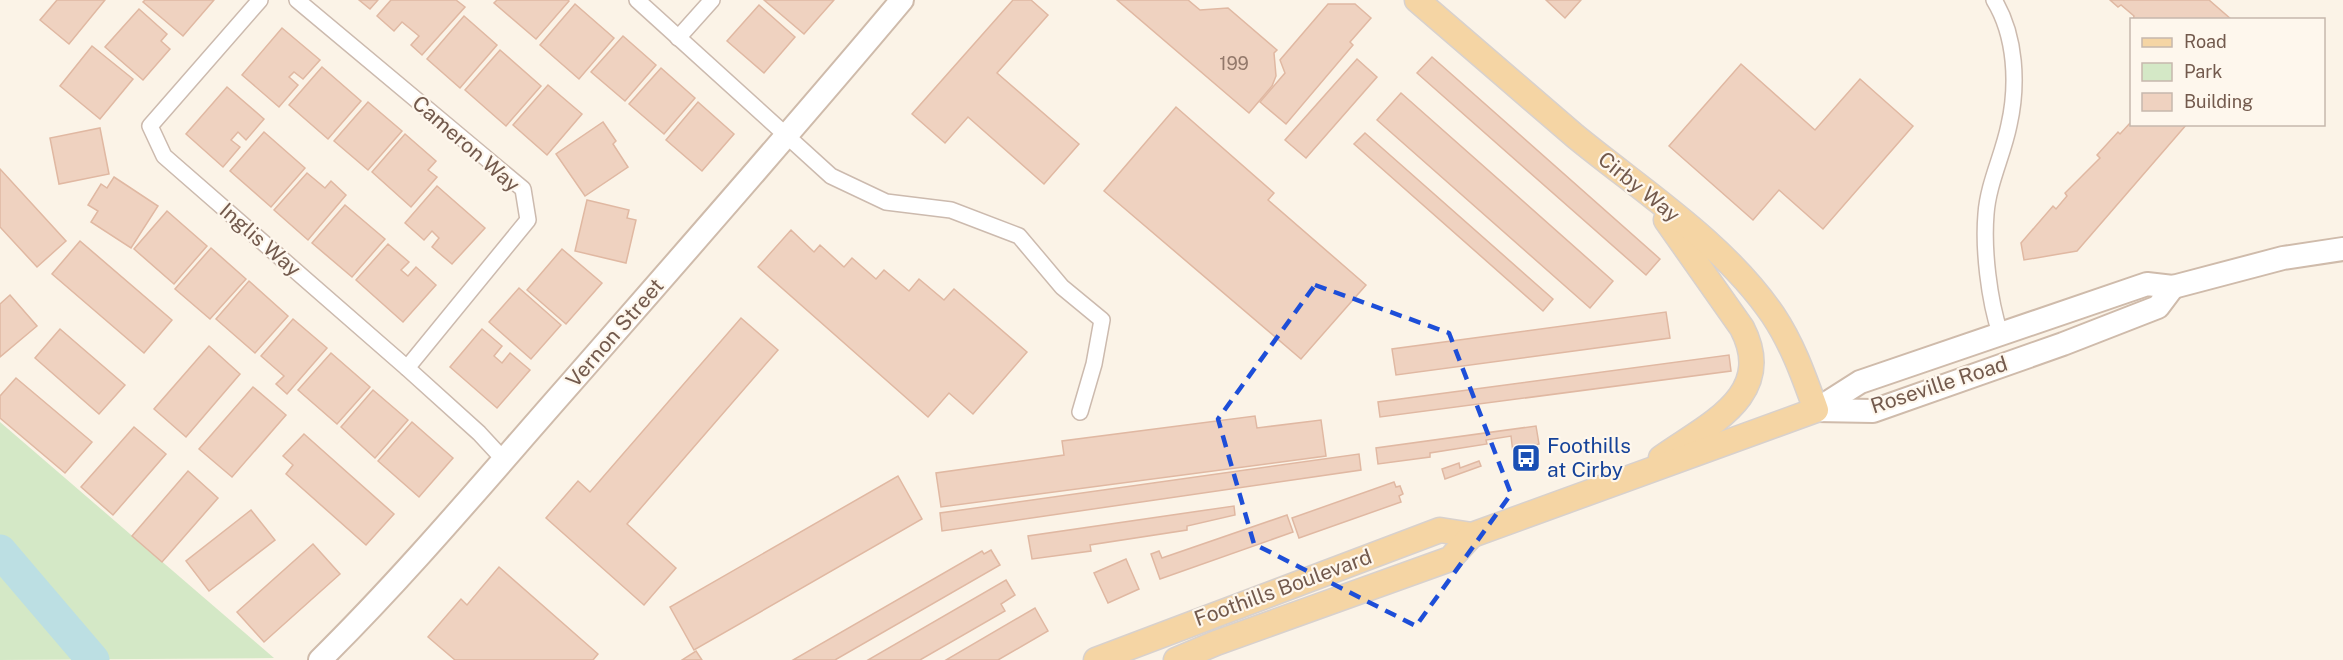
<svg xmlns="http://www.w3.org/2000/svg" width="2343" height="660" viewBox="0 0 2343 660" font-family="'Public Sans',sans-serif">
  <style>
    .green { fill: #d4e8c6 }
    .lines { fill: none; stroke-linecap: round; stroke-linejoin: round }
    .river { stroke: #bcdfe3; stroke-width: 33 }
    .building { fill: #efd2c0; stroke: #e0b8a2; stroke-width: 1.5 }
    .minor-casing { stroke: #ccbaae; stroke-width: 18 }
    .secondary-casing { stroke: #cfbbab; stroke-width: 26 }
    .primary-casing { stroke: #d8d1cd; stroke-width: 27 }
    .minor { stroke: #fff; stroke-width: 15 }
    .secondary { stroke: #fff; stroke-width: 22 }
    .primary { stroke: #f5d5a4; stroke-width: 24 }
    .marked { fill: none; stroke: #1d4ed8; stroke-width: 4.5; stroke-dasharray: 12 8; stroke-linejoin: round }
    .labels { text-anchor: middle; stroke-width: 4.5; stroke-linejoin: round; paint-order: stroke }
    .number-label { font-size: 18px; fill: #92786a }
    .street-label { font-size: 21px; fill: #735a4d; stroke: #fef7ed }
    .transit-label { font-size: 21px; fill: #164399; stroke: #fef7ed; text-anchor: start }
  </style>
  <rect width="100%" height="100%" fill="#fbf3e7"/>
  <!-- green -->
  <path class="green" d="M0 422 274 658 0 660Z"/>
  <g class="lines">
    <!-- river -->
    <path class="river" d="M0 551 93 660"/>
  </g>
  <!-- building -->
  <g class="building">
    <path d="M57 0H105L69 44 40 20Z"/>
    <path d="M145 0H214L183 36 143 2Z"/>
    <path d="M359 0H378L370 9Z"/>
    <path d="M391 0H456L465 7 422 55 411 45 419 36 402 22 394 31 377 16Z"/>
    <path d="M497 0H568L569 1 536 39 494 3Z"/>
    <path d="M764 0H834L804 34Z"/>
    <path d="M1013 0H1031L1048 15 997 73 1079 144 1044 184 968 117 945 143 912 114Z"/>
    <path d="M1117 0H1188L1200 10 1228 8 1277 50 1274 53 1276 76 1272 86 1249 113Z"/>
    <path d="M1546 0H1581L1565 18Z"/>
    <path d="M2110 0H2209L2232 20H2133L2134 16 2121 5 2118 7Z"/>
    <path d="M575 4 614 38 579 79 540 45Z"/>
    <path d="M1328 4H1355L1371 18 1350 42 1353 45 1286 124 1260 102 1285 73 1280 60Z"/>
    <path d="M759 5 795 37 764 73 727 41Z"/>
    <path d="M139 9 167 34 161 41 170 49 143 80 105 47Z"/>
    <path d="M464 16 497 45 460 88 427 59Z"/>
    <path d="M282 28 320 60 303 79 294 72 289 77 298 85 279 107 242 75Z"/>
    <path d="M623 36 656 65 625 101 591 72Z"/>
    <path d="M92 46 133 79 100 119 60 86Z"/>
    <path d="M500 50 541 86 506 126 465 90Z"/>
    <path d="M1432 57 1660 259 1646 275 1417 73Z"/>
    <path d="M1357 59 1377 77 1306 158 1285 140Z"/>
    <path d="M1741 64 1815 130 1860 79 1913 126 1823 229 1779 190 1753 220 1669 146Z"/>
    <path d="M322 67 361 101 328 139 289 105Z"/>
    <path d="M661 68 695 98 664 134 629 104Z"/>
    <path d="M548 85 582 114 547 155 513 125Z"/>
    <path d="M227 87 264 119 246 140 238 132 231 140 240 147 223 167 186 134Z"/>
    <path d="M1401 93 1613 281 1590 308 1377 120Z"/>
    <path d="M368 102 402 131 368 170 334 141Z"/>
    <path d="M698 102 734 134 702 171 666 140Z"/>
    <path d="M1176 107 1274 193 1268 200 1366 285 1301 359 1104 191Z"/>
    <path d="M2132 121V124H2187L2077 251 2024 260 2021 243 2053 206 2056 209 2067 196 2065 193 2100 158 2097 155 2118 132 2120 134Z"/>
    <path d="M603 122 616 141 613 144 628 167 585 196 556 154Z"/>
    <path d="M100 128 109 174 59 184 50 138Z"/>
    <path d="M264 132 305 168 271 207 230 171Z"/>
    <path d="M1365 133 1553 299 1543 311 1354 144Z"/>
    <path d="M405 134 436 161 428 170 437 177 411 207 372 172Z"/>
    <path d="M0 169 66 241 37 267 0 227Z"/>
    <path d="M307 173 325 188 331 181 346 195 308 240 274 210Z"/>
    <path d="M114 177 158 206 131 248 91 222 98 211 88 205 101 184 107 188Z"/>
    <path d="M437 186 485 228 452 264 432 247 439 238 432 231 424 240 405 223Z"/>
    <path d="M587 200 629 210 627 218 636 220 626 263 575 251Z"/>
    <path d="M345 205 385 239 352 277 312 243Z"/>
    <path d="M167 211 207 246 174 284 134 249Z"/>
    <path d="M791 230 814 252 820 245 844 267 852 258 876 279 884 270 909 291 919 279 944 300 954 289 1027 352 973 414 949 393 928 417 758 267Z"/>
    <path d="M80 241 172 320 144 353 52 274Z"/>
    <path d="M388 244 409 262 401 270 408 276 416 267 436 285 403 322 356 280Z"/>
    <path d="M211 248 246 279 210 319 175 289Z"/>
    <path d="M562 249 602 283 566 324 527 290Z"/>
    <path d="M249 281 288 316 255 353 216 319Z"/>
    <path d="M519 288 561 325 531 359 489 322Z"/>
    <path d="M10 295 37 326 0 357V304Z"/>
    <path d="M1666 312 1670 338 1396 375 1392 349Z"/>
    <path d="M741 318 778 350 627 524 676 568 644 605 546 518 578 481 590 492Z"/>
    <path d="M293 319 327 348 287 394 276 384 284 376 261 356Z"/>
    <path d="M60 329 125 385 99 414 35 358Z"/>
    <path d="M482 329 502 346 494 356 502 363 510 353 530 370 497 408 450 367Z"/>
    <path d="M209 346 240 374 186 437 154 409Z"/>
    <path d="M331 353 370 387 337 424 298 390Z"/>
    <path d="M1729 355 1731 371 1380 417 1378 402Z"/>
    <path d="M16 378 92 442 65 473 0 418V396Z"/>
    <path d="M253 387 286 415 232 477 199 449Z"/>
    <path d="M373 390 408 420 375 458 341 427Z"/>
    <path d="M1255 416 1257 428 1321 420 1326 456 941 507 936 473 1064 455 1062 441Z"/>
    <path d="M412 422 453 458 419 497 378 461Z"/>
    <path d="M1536 426 1539 444 1513 453 1511 436 1486 440 1487 444 1430 453V457L1378 464 1376 448Z"/>
    <path d="M134 427 166 454 113 515 81 487Z"/>
    <path d="M304 434 394 514 366 545 286 474 293 465 283 456Z"/>
    <path d="M1359 454 1361 470 942 531 940 513Z"/>
    <path d="M1479 461 1481 466 1445 479 1442 469 1459 463 1460 468Z"/>
    <path d="M188 471 218 498 162 562 132 536Z"/>
    <path d="M898 476 922 519 694 650 670 607Z"/>
    <path d="M1394 482 1396 487 1400 486 1403 494 1399 496 1401 502 1299 538 1292 518Z"/>
    <path d="M1234 506 1235 515 1187 526V530L1090 545 1091 551 1032 559 1028 536Z"/>
    <path d="M251 510 275 540 209 591 186 561Z"/>
    <path d="M1287 515 1293 532 1160 579 1151 554 1159 551 1162 558Z"/>
    <path d="M313 544 340 574 264 642 237 612Z"/>
    <path d="M991 550 1000 565 835 660H793L982 551 984 554Z"/>
    <path d="M1126 559 1139 589 1108 603 1094 573Z"/>
    <path d="M499 567 598 654 593 660H455L428 637 461 599 467 605Z"/>
    <path d="M1006 580 1015 595 1001 604 1005 611 920 660H868Z"/>
    <path d="M1035 608 1048 631 998 660H946Z"/>
    <path d="M696 651 702 660H682Z"/>
  </g>
  <g class="lines">
    <!-- minor casing -->
    <g class="minor-casing">
      <g id="minor">
        <path d="M260 0 150 126 164 156 407 368 479 433 504 460"/>
        <path d="M297 0 523 189 528 220 407 368"/>
        <path d="M637 0 831 176 886 202 951 210 1019 236 1062 287 1102 320 1094 364 1080 412"/>
        <path d="M1994 0C2016 36 2018 85 2009 125 2003 155 1988 184 1986 214 1983 249 1989 300 2000 333"/>
        <path d="M678 38 712 0"/>
      </g>
    </g>
    <!-- secondary casing -->
    <g class="secondary-casing">
      <g id="secondary">
        <path d="M1816 410 1860 382 2147 284 2173 287 2283 258 2343 249"/>
        <path d="M1816 410 1873 411 2063 344 2158 307 2173 287"/>
        <path d="M320 660C408 573 488 477 570 384 681 257 793 130 902 0"/>
      </g>
    </g>
    <!-- primary casing -->
    <g class="primary-casing">
      <g id="primary">
        <path d="M1661 458C1707 425 1777 396 1742 328L1666 220"/>
        <path d="M1096 660 1440 530 1472 535 1816 410C1804 377 1793 345 1773 315 1723 242 1642 191 1575 136 1522 91 1470 45 1417 0"/>
        <path d="M1176 660 1216 643 1450 559 1472 535"/>
      </g>
    </g>
    <!-- minor -->
    <use href="#minor" class="minor"/>
    <!-- secondary -->
    <use href="#secondary" class="secondary"/>
    <!-- primary -->
    <use href="#primary" class="primary"/>
  </g>
  <!-- marked area -->
  <path class="marked" d="M1315 285 1449 333 1511 494 1416 626 1254 544 1218 419Z"/>
  <!-- icons -->
  <defs>
    <g id="bus-square" transform="scale(1.5)"><rect x="-9" y="-9" width="18" height="18" rx="4" fill="#1a4fb4" stroke="#fef7ed"/><path d="M-5-6H5V4H4V6H2V4H-2V6H-4V4H-5ZM-3.5-4V0h7V-4ZM-3.5 1.2v1.5H-2V1.2ZM2 1.2v1.5H3.5V1.2Z" fill="#fff"/></g>
  </defs>
  <g fill-rule="evenodd">
    <use href="#bus-square" x="1526" y="458"/>
  </g>
  <g class="labels">
    <!-- number labels -->
    <g class="number-label">
      <text x="1234" y="70">199</text>
    </g>
    <!-- street labels -->
    <g class="street-label">
      <text transform="translate(466 144) rotate(41)" y="7">Cameron Way</text>
      <text transform="translate(1639 187) rotate(39)" y="7">Cirby Way</text>
      <text transform="translate(260 240) rotate(41)" y="7">Inglis Way</text>
      <text transform="translate(615 333) rotate(-49)" y="7">Vernon Street</text>
      <text transform="translate(1939 385) rotate(-18)" y="7">Roseville Road</text>
      <text transform="translate(1283 588) rotate(-20)" y="7">Foothills Boulevard</text>
    </g>
    <!-- transit labels -->
    <g class="transit-label">
      <text x="1547" y="453">Foothills<tspan x="1547" dy="24">at Cirby</tspan></text>
    </g>
  </g>
  <!-- legend -->
  <rect x="2130" y="18" width="195" height="108" fill="#fef7ed" stroke="#c6b8ad" stroke-width="1.5"/>
  <rect x="2142" y="38" width="30" height="9" fill="#f5d5a4" stroke="#c6b8ad" stroke-width="1.5"/>
  <text x="2184" y="48" font-size="18" fill="#735a4d">Road</text>
  <rect x="2142" y="63" width="30" height="18" fill="#d4e8c6" stroke="#c6b8ad" stroke-width="1.5"/>
  <text x="2184" y="78" font-size="18" fill="#735a4d">Park</text>
  <rect x="2142" y="93" width="30" height="18" fill="#efd2c0" stroke="#c6b8ad" stroke-width="1.5"/>
  <text x="2184" y="108" font-size="18" fill="#735a4d">Building</text>
</svg>
